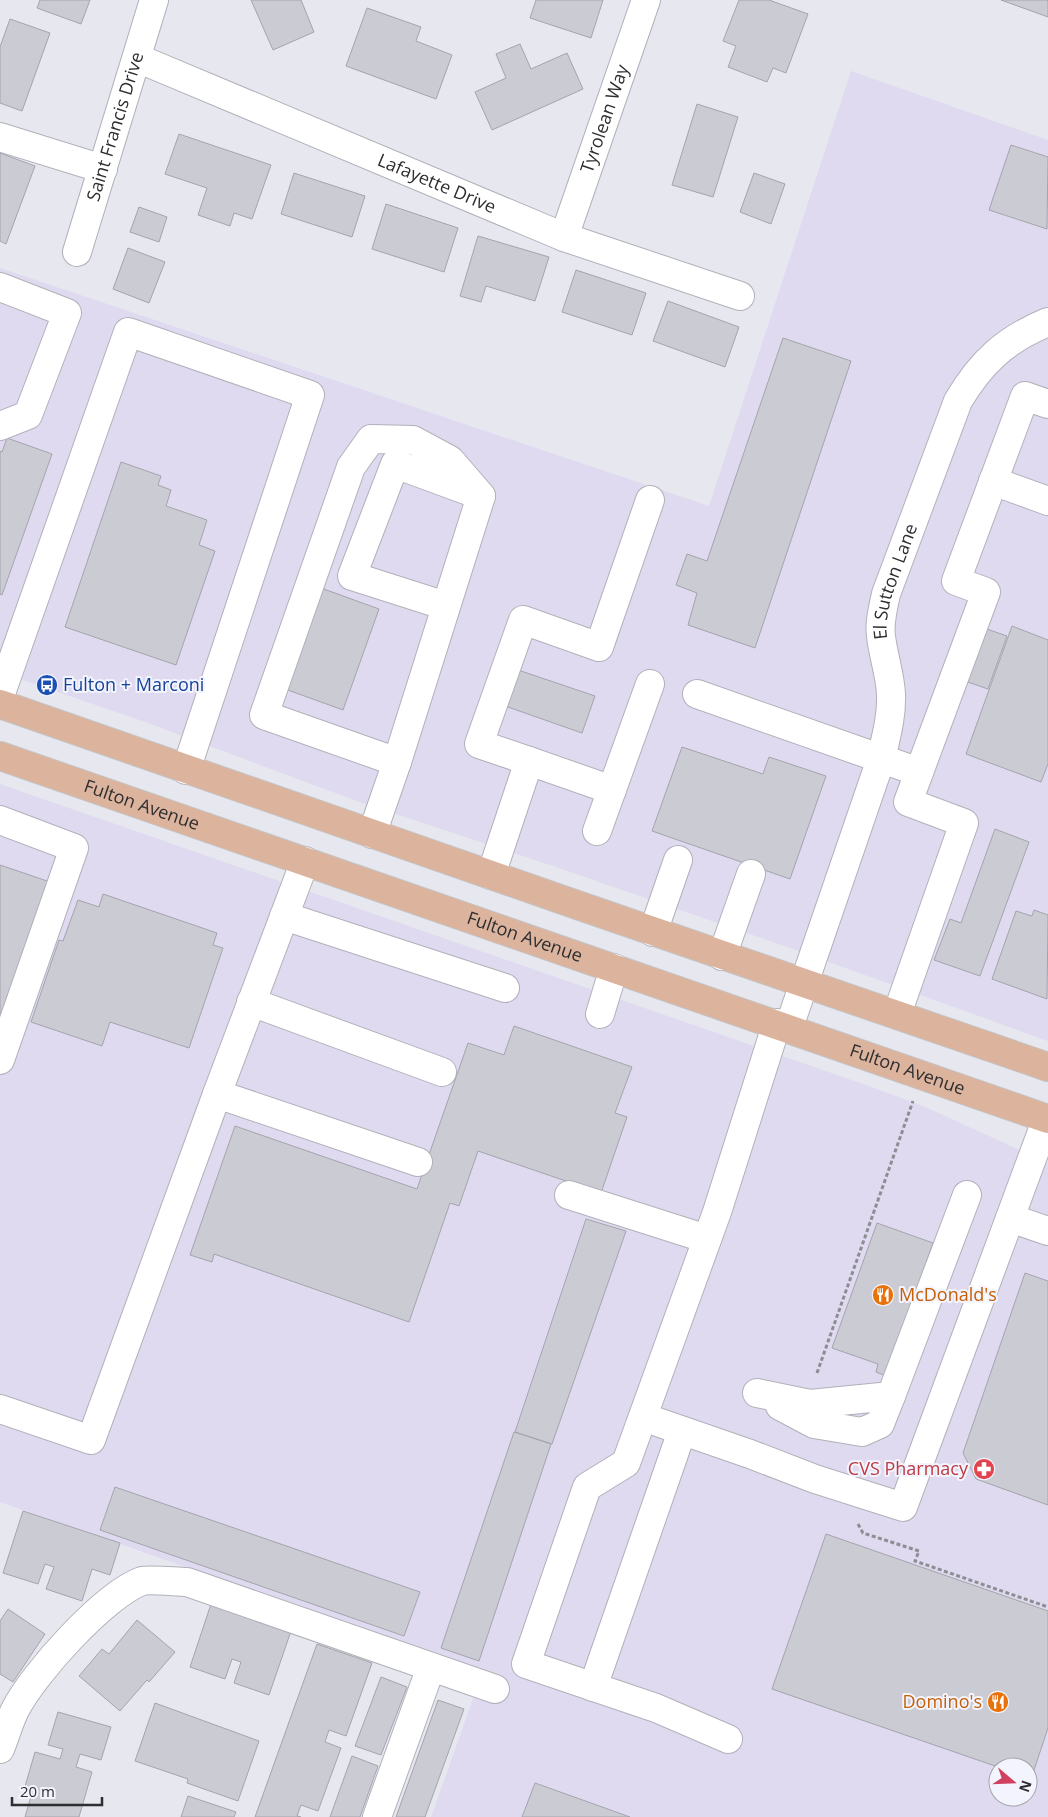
<svg xmlns="http://www.w3.org/2000/svg" width="1048" height="1817" viewBox="0 0 1048 1817" font-family="'Open Sans',sans-serif">
  <style>
    .commercial { fill: #dfdaf0; fill-rule: evenodd }
    .building { fill: #cacbd3; stroke: #a4a4ad }
    .lines { fill: none; stroke-linecap: round; stroke-linejoin: round }
    .minor-casing { stroke: #b1b1ba; stroke-width: 30 }
    .major-casing { stroke: #c4c4c5; stroke-width: 30 }
    .path { stroke: #8d8e94; stroke-width: 3; stroke-dasharray: 4 2.5; stroke-linecap: butt }
    .minor { stroke: #fff; stroke-width: 28 }
    .major { stroke: #dcb39d; stroke-width: 28 }
    .labels { text-anchor: middle; stroke-width: 4; stroke-linejoin: round; paint-order: stroke }
    .street-label { font-size: 18px; fill: #2e2e31; stroke: #f3f4fd }
    .transit-label { font-size: 18px; fill: #164399; stroke: #f3f4fd; text-anchor: start }
    .food-label { font-size: 18px; fill: #c56008; stroke: #f3f4fd; text-anchor: start }
    .health-label { font-size: 18px; fill: #be3a42; stroke: #f3f4fd; text-anchor: end }
  </style>
  <rect width="100%" height="100%" fill="#e6e7ef"/>
  <!-- commercial -->
  <g class="commercial">
    <path d="M851 71 1048 140V1041L790 948 550 865 365 804 145 722 0 672V268L709 506Z"/>
    <path d="M0 784 866 1085 923 1106 1048 1163V1817H431L483 1671 0 1502ZM998 1767H1028V1797H998Z"/>
  </g>
  <!-- building -->
  <g class="building">
    <path d="M40 0H90L81 24 37 8Z"/>
    <path d="M251 0H301L314 32 273 50Z"/>
    <path d="M536 0H603L591 38 530 18Z"/>
    <path d="M739 0H769L808 14 786 73 773 68 767 82 728 67 736 46 723 41Z"/>
    <path d="M1001 0H1048V17Z"/>
    <path d="M367 8 421 27 416 41 452 55 436 99 346 66Z"/>
    <path d="M10 19 50 33 22 111 0 103V47Z"/>
    <path d="M520 44 531 69 567 53 583 89 492 130 475 92 506 78 496 54Z"/>
    <path d="M697 104 738 117 713 197 672 185Z"/>
    <path d="M179 134 271 165 252 219 234 213 230 226 198 215 207 188 165 174Z"/>
    <path d="M1011 145 1048 157 1047 229 989 210Z"/>
    <path d="M0 153 35 166 6 244 0 241Z"/>
    <path d="M294 173 365 196 352 237 281 214Z"/>
    <path d="M754 173 785 184 771 224 740 212Z"/>
    <path d="M386 204 458 228 444 272 372 249Z"/>
    <path d="M139 207 167 217 159 242 130 232Z"/>
    <path d="M478 236 549 257 535 301 486 286 481 302 460 296Z"/>
    <path d="M128 248 165 262 149 303 113 289Z"/>
    <path d="M576 270 646 293 632 335 562 312Z"/>
    <path d="M668 301 739 327 725 367 653 341Z"/>
    <path d="M783 338 851 361 755 648 688 625 697 593 676 585 687 554 707 561Z"/>
    <path d="M7 438 52 454 2 595 0 594V451L2 452Z"/>
    <path d="M121 462 161 476 158 485 171 490 166 506 207 520 199 545 215 551 176 665 65 627Z"/>
    <path d="M321 588 379 609 343 710 285 689Z"/>
    <path d="M1012 626 1048 640V764L1041 782 966 754Z"/>
    <path d="M981 627 1007 636 988 689 962 680Z"/>
    <path d="M518 670 595 696 582 733 505 706Z"/>
    <path d="M682 747 763 774 769 757 826 776 790 879 652 831Z"/>
    <path d="M995 829 1029 842 980 976 934 960 950 919 961 923Z"/>
    <path d="M0 865 56 884 0 1044Z"/>
    <path d="M103 894 217 933 213 945 223 948 189 1048 110 1022 102 1046 31 1022 59 940 63 941 78 900 99 907Z"/>
    <path d="M1034 910 1048 915 1047 999 992 979 1016 911 1032 916Z"/>
    <path d="M514 1026 632 1067 615 1113 627 1117 601 1193 478 1151 459 1206 450 1203 409 1322 214 1254 212 1262 190 1255 235 1126 417 1189 468 1043 504 1055Z"/>
    <path d="M586 1219 626 1231 552 1444 515 1432Z"/>
    <path d="M877 1223 933 1243 886 1376 876 1372 878 1364 832 1348Z"/>
    <path d="M1025 1273 1048 1281V1505L976 1479 963 1453Z"/>
    <path d="M514 1432 551 1444 479 1661 441 1648Z"/>
    <path d="M115 1487 420 1592 404 1636 100 1530Z"/>
    <path d="M23 1511 120 1543 110 1575 92 1569 82 1601 46 1589 54 1567 45 1564 38 1584 3 1573Z"/>
    <path d="M826 1534 1048 1611V1728L1031 1779 1028 1778V1767H998L772 1689Z"/>
    <path d="M211 1604 291 1631 269 1695 234 1683 241 1662 232 1659 225 1679 190 1667Z"/>
    <path d="M8 1609 45 1634 13 1682 0 1674V1621Z"/>
    <path d="M137 1620 175 1652 149 1682 147 1680 120 1711 79 1676 102 1649 109 1654Z"/>
    <path d="M317 1644 372 1663 346 1736 329 1730 325 1742 341 1748 318 1811 301 1805 297 1816 301 1817H255Z"/>
    <path d="M381 1677 407 1687 381 1755 355 1746Z"/>
    <path d="M438 1700 464 1709 425 1817H396Z"/>
    <path d="M155 1703 259 1741 238 1801 187 1783 188 1779 135 1761Z"/>
    <path d="M58 1712 111 1727 101 1760 80 1754 76 1767 92 1772 79 1817H25L32 1793 24 1790 35 1752 60 1759 63 1749 48 1745Z"/>
    <path d="M352 1756 378 1766 360 1817H330Z"/>
    <path d="M535 1783 630 1817H522Z"/>
    <path d="M188 1796 236 1812 234 1817H181Z"/>
  </g>
  <g class="lines">
    <!-- minor casing -->
    <g class="minor-casing">
      <g id="minor">
        <path id="s1" d="M137 58 564 237 740 296"/>
        <path d="M0 137 103 169"/>
        <path id="s2" d="M564 237 646 0"/>
        <path id="s3" d="M77 252 154 0"/>
        <path d="M0 287 67 313 28 415 0 426"/>
        <path d="M993 481 1048 501"/>
        <path d="M446 606 352 576 395 464 477 494"/>
        <path d="M697 694 919 772"/>
        <path d="M0 696 128 332 310 395 186 770"/>
        <path d="M529 761 612 790"/>
        <path d="M397 762 264 715 351 467 371 439 413 440 450 460 481 496"/>
        <path d="M0 820 74 848 0 1060"/>
        <path d="M597 831 650 684"/>
        <path d="M372 834 397 762 481 496"/>
        <path d="M305 861 217 1094 418 1162"/>
        <path d="M491 875 529 761 479 744 523 620 599 647 650 500"/>
        <path d="M284 916 505 988"/>
        <path d="M653 932 678 860"/>
        <path d="M722 956 751 874"/>
        <path d="M251 1002 442 1072"/>
        <path d="M600 1014 614 968"/>
        <path d="M897 1014 964 823 908 802 986 592 956 581 1025 396 1048 404"/>
        <path id="s4" d="M789 1027 881 759C886 737 892 716 891 694 890 674 883 655 881 636 879 623 883 608 886 594L958 401C981 362 1006 339 1048 322"/>
        <path d="M569 1195 707 1239"/>
        <path d="M1010 1218 1048 1231"/>
        <path d="M757 1393 810 1404 891 1396 967 1195"/>
        <path d="M780 1406 814 1424 862 1432 880 1424 891 1396"/>
        <path d="M0 1409 91 1440 217 1094"/>
        <path d="M643 1417 750 1454 815 1479 903 1507 1047 1118"/>
        <path d="M593 1687 682 1431"/>
        <path d="M728 1739 656 1708 526 1664 587 1487 626 1463 717 1212 777 1023"/>
        <path d="M0 1749C5 1737 9 1722 15 1710 33 1674 104 1595 142 1581 150 1579 177 1582 187 1582L495 1689"/>
        <path d="M377 1817 431 1667"/>
      </g>
    </g>
    <!-- major casing -->
    <g class="major-casing">
      <g id="major">
        <path d="M0 704 583 907 1048 1067"/>
        <path id="s5" d="M0 756C349 877 699 996 1048 1119"/>
      </g>
    </g>
    <!-- path -->
    <g class="path">
      <path d="M817 1373 913 1101"/>
      <path d="M858 1524 863 1533 919 1551 915 1561 1048 1607"/>
    </g>
    <!-- minor -->
    <use href="#minor" class="minor"/>
    <!-- major -->
    <use href="#major" class="major"/>
  </g>
  <!-- icons -->
  <defs>
    <g id="bus-disc" transform="scale(1.125)"><circle r="9.5" fill="#1a4fb4" stroke="#f3f4fd"/><path d="M-5-6H5V4H4V6H2V4H-2V6H-4V4H-5ZM-3.5-4V0h7V-4ZM-3.5 1.2v1.5H-2V1.2ZM2 1.2v1.5H3.5V1.2Z" fill="#fff"/></g>
    <g id="restaurant-disc" transform="scale(1.125)"><circle r="9.5" fill="#e8710a" stroke="#f3f4fd"/><path d="M-5-6h1v4h1v-4h1v4h1v-4h1v5L-1.5 .5V6h-2V.5L-5-1ZM5-6V6H3V1.5H1.5Q1.5-4 5-6Z" fill="#fff"/></g>
    <g id="pharmacy-disc" transform="scale(1.125)"><circle r="9.5" fill="#e0444e" stroke="#f3f4fd"/><path d="M-2-6h4v4h4v4h-4v4h-4v-4h-4v-4h4Z" fill="#fff"/></g>
  </defs>
  <g fill-rule="evenodd">
    <use href="#bus-disc" x="47" y="685"/>
    <use href="#restaurant-disc" x="883" y="1295"/>
    <use href="#pharmacy-disc" x="984" y="1469"/>
    <use href="#restaurant-disc" x="998" y="1702"/>
  </g>
  <g class="labels">
    <!-- street labels -->
    <g class="street-label">
      <text dy="6" stroke="none"><textPath href="#s2" startOffset="125">Tyrolean Way</textPath></text>
      <text dy="6" stroke="none"><textPath href="#s3" startOffset="131">Saint Francis Drive</textPath></text>
      <text dy="6" stroke="none"><textPath href="#s1" startOffset="325">Lafayette Drive</textPath></text>
      <text dy="6" stroke="none"><textPath href="#s4" startOffset="465">El Sutton Lane</textPath></text>
      <text dy="6" stroke="none"><textPath href="#s5" startOffset="150">Fulton Avenue</textPath></text>
      <text dy="6" stroke="none"><textPath href="#s5" startOffset="555">Fulton Avenue</textPath></text>
      <text dy="6" stroke="none"><textPath href="#s5" startOffset="960">Fulton Avenue</textPath></text>
    </g>
    <!-- transit labels -->
    <g class="transit-label">
      <text x="63" y="691">Fulton + Marconi</text>
    </g>
    <!-- food labels -->
    <g class="food-label">
      <text x="899" y="1301">McDonald's</text>
      <text x="982" y="1708" text-anchor="end">Domino's</text>
    </g>
    <!-- health labels -->
    <g class="health-label">
      <text x="968" y="1475">CVS Pharmacy</text>
    </g>
  </g>
  <!-- north arrow -->
  <g transform="translate(1013 1782) rotate(109)"><circle r="24" fill="#f3f4fd" stroke="#a4a5ab"/>
  <path d="M0-4L9 19L0 12L-9 19Z" fill="#d1415f"/>
  <text y="-8" font-size="14" font-weight="bold" text-anchor="middle" fill="#2e2e31">N</text>
  </g>
  <!-- scale -->
  <path d="M12 1797v8h90v-8" fill="none" stroke="#2e2e31" stroke-width="2.5"/>
  <text x="20" y="1797" font-size="15" fill="#2e2e31" stroke="#f3f4fd" stroke-width="4" paint-order="stroke">20 m</text>
</svg>
